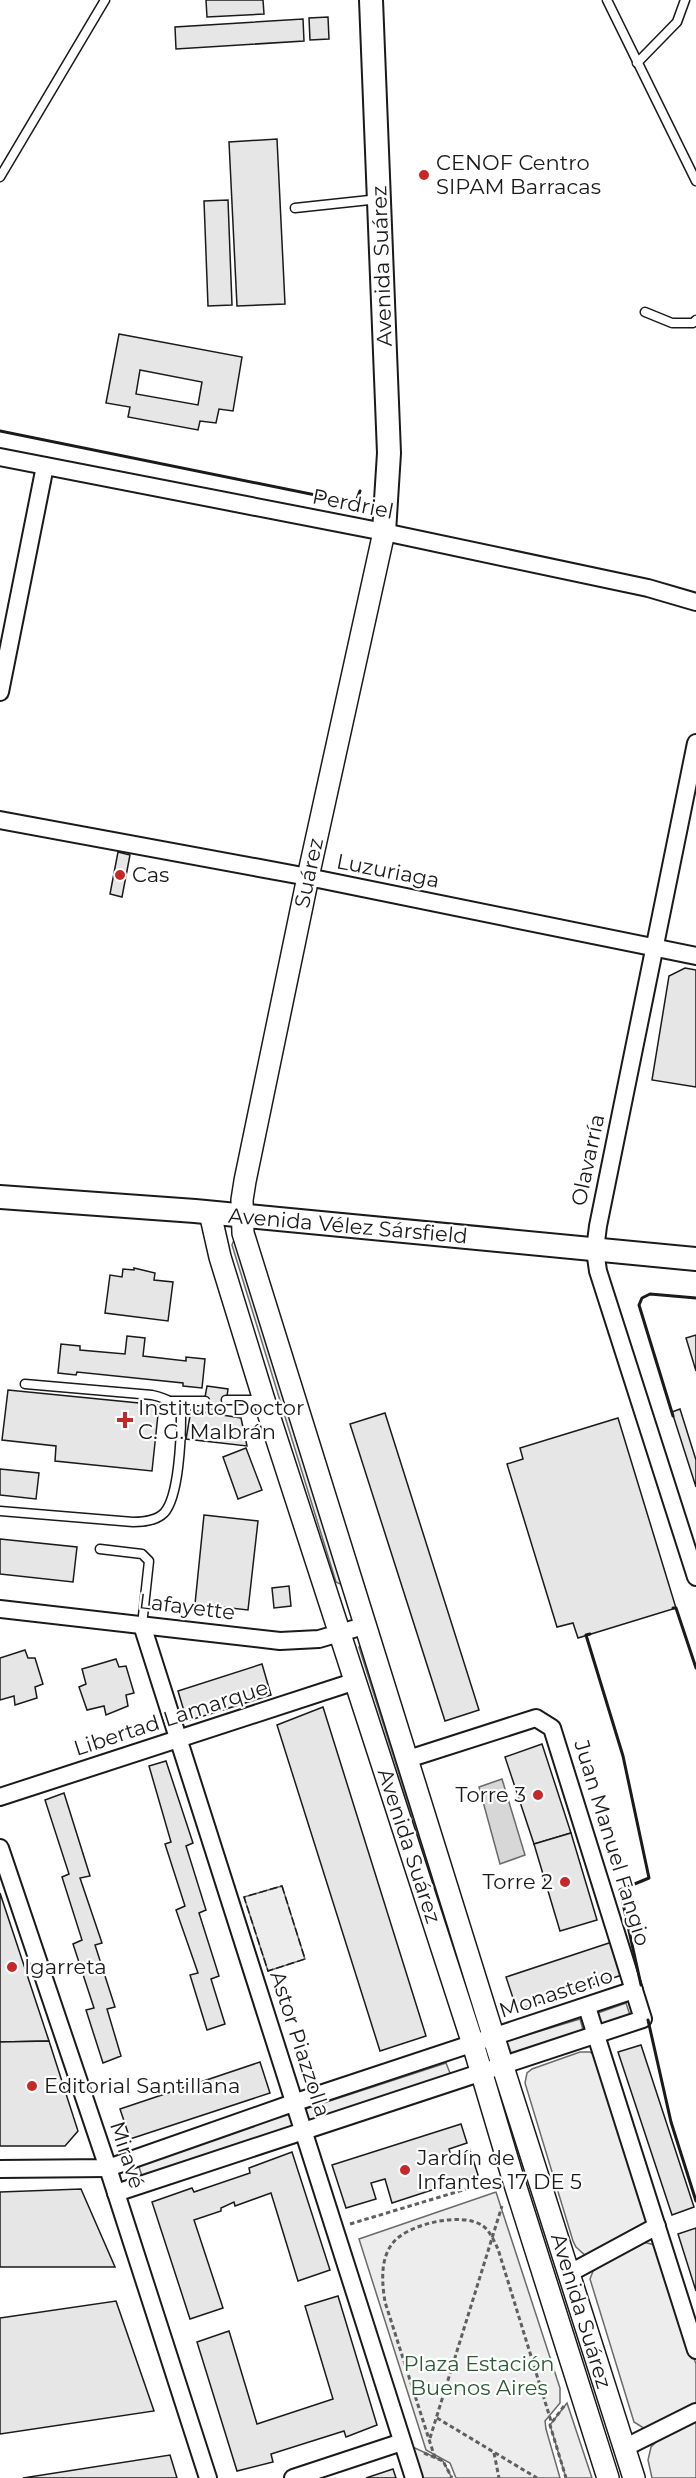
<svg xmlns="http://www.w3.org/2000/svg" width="696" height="2478" viewBox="0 0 696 2478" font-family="Montserrat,sans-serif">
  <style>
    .built { fill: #ededed; stroke: #6a6a6a; stroke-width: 1.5 }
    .water { fill: #d7d7d7; stroke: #6a6a6a; stroke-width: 1.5 }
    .building { fill: #e6e6e6; stroke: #1a1a1a; stroke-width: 1.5; fill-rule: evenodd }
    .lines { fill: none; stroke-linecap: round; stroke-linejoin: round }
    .service-casing { stroke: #1a1a1a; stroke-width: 11 }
    .minor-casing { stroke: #1a1a1a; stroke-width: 20 }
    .tertiary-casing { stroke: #1a1a1a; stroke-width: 24 }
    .secondary-casing { stroke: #1a1a1a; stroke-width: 26 }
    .path { stroke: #5f5f5f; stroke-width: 3; stroke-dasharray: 4.5 3; stroke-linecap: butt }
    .service { stroke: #fff; stroke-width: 8 }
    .minor { stroke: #fff; stroke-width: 16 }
    .tertiary { stroke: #fff; stroke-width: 21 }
    .secondary { stroke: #fff; stroke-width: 22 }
    .fence { stroke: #1a1a1a; stroke-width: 1.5; stroke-dasharray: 8 3; stroke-linecap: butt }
    .wall { stroke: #1a1a1a; stroke-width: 3 }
    .poi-dot { fill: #c62828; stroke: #fff; stroke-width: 2 }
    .labels { text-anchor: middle; stroke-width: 4.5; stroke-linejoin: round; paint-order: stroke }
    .poi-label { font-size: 21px; fill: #1a1a1a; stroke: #fff; text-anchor: start }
    .street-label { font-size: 21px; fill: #1a1a1a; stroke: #fff }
    .park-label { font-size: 21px; fill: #2b5a34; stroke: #fff }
  </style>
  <rect width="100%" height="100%" fill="#fff"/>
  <!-- built -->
  <g class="built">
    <path d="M235 1241 342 1583 340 1584 336 1582 232 1245 233 1242Z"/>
    <path d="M361 1644 476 2011 473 2009 359 1647Z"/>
    <path d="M282 1886 305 1959 268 1971 244 1897Z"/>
    <path d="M626 2003 630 2015 599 2026 595 2014Z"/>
    <path d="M580 2019 584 2033 512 2055 507 2041Z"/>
    <path d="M580 2052H590L594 2055 647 2218 644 2228 586 2256 576 2247 573 2241 525 2083 527 2073 532 2069Z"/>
    <path d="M446 2063 452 2078 309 2124 305 2109Z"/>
    <path d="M290 2113 295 2129 142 2176 137 2161Z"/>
    <path d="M496 2192 560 2388V2403L545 2421 546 2429 560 2478H456L450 2463 426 2450 359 2239Z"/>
    <path d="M643 2242 655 2245 658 2250 696 2364V2409L645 2429 634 2422 590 2279 595 2266Z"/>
    <path d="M567 2403 592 2478H566L550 2425Z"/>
    <path d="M696 2420V2478H652L648 2460 651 2447 657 2441Z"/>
    <path d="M402 2442 443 2461 452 2478H414Z"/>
  </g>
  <!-- water -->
  <path class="water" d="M502 1779 525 1855 500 1864 479 1787Z"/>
  <!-- building -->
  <g class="building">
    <path d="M206 0H263L264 14 207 17Z"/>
    <path d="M328 17 329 39 310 40 309 18Z"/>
    <path d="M303 19 304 41 176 49 175 27Z"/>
    <path d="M277 139 285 304 237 306 229 142Z"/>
    <path d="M228 200 232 305 208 306 204 201Z"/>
    <path d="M119 334 242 357 233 411 219 409 216 423 200 421 198 430 128 417 130 407 106 403ZM140 370 202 382 198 405 136 394Z"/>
    <path d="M118 852 130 855 122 897 110 894Z"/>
    <path d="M685 968 696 970V1087L652 1080 669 976Z"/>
    <path d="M134 1268 155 1273 154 1280 173 1282 168 1321 105 1313 110 1275 122 1277 123 1269 134 1270Z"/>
    <path d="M696 1335V1371L686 1338Z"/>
    <path d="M127 1336 145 1338 143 1356 186 1361V1357L205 1359 202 1388 183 1386V1383L77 1372 76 1375 58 1373 61 1344 80 1346V1350L125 1354Z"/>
    <path d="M207 1386 228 1389 225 1411 203 1408Z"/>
    <path d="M8 1390 159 1405 152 1471 55 1461 56 1446 2 1440Z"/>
    <path d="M680 1409 696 1460V1487L672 1412Z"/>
    <path d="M191 1410 241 1418 247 1446 186 1439Z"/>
    <path d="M385 1413 479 1710 445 1721 350 1424Z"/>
    <path d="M618 1418 676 1608 578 1638 573 1623 557 1627 507 1464 523 1459 520 1448Z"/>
    <path d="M246 1448 262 1490 238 1499 223 1457Z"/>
    <path d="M0 1469 39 1473 36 1499 0 1495Z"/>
    <path d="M204 1515 258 1521 248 1610 195 1604Z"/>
    <path d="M0 1539 77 1547 73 1582 0 1574Z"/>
    <path d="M289 1586 291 1606 274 1608 272 1588Z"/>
    <path d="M25 1650 28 1658H35L43 1684 35 1687 37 1698 15 1705 14 1696 0 1700V1658Z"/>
    <path d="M116 1659 119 1667 126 1666 134 1693 126 1695 128 1706 106 1715 104 1706 87 1710 79 1687 86 1684 82 1669Z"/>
    <path d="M262 1664 271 1695 187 1721 178 1691Z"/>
    <path d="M323 1707 426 2036 380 2051 277 1725Z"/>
    <path d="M542 1744 571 1833 534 1844 505 1757Z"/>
    <path d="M166 1761 193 1843 186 1846 206 1910 199 1913 219 1976 211 1979 225 2024 207 2030 190 1975 198 1973 176 1910 185 1906 165 1844 171 1842 149 1766Z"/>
    <path d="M64 1793 90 1876 80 1878 102 1943 95 1945 115 2007 107 2009 121 2056 103 2063 86 2010 94 2008 73 1944 82 1940 62 1877 69 1874 45 1800Z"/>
    <path d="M571 1833 597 1920 560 1931 534 1844Z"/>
    <path d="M0 1893 49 2041 0 2042Z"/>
    <path d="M615 1941 625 1974 517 2010 506 1977Z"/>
    <path d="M49 2041 78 2131 65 2146H0V2042Z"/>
    <path d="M641 2045 694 2207 672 2215 618 2052Z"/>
    <path d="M260 2062 270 2093 130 2139 120 2109Z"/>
    <path d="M461 2124 467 2143 449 2149 451 2156 470 2150 478 2175 392 2203 385 2179 371 2183 376 2199 346 2208 332 2165Z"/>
    <path d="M292 2152 330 2270 298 2281 271 2193 235 2206 234 2202 221 2208V2211L194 2220 223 2308 190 2319 152 2202 192 2188 194 2192 250 2173 249 2168Z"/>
    <path d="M81 2189 115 2267H0V2192Z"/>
    <path d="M696 2228V2291L678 2234Z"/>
    <path d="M338 2296 377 2425 346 2437 344 2431 271 2454 273 2462 237 2471 197 2342 229 2331 257 2424 333 2399 305 2306Z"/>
    <path d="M116 2301 154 2411 0 2434V2318Z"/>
    <path d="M170 2455 177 2478H23Z"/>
    <path d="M393 2469 396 2478H366Z"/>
  </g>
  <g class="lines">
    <!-- service casing -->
    <g class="service-casing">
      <g id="service">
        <path d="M607 0 696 181"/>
        <path d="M637 63 677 22 685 0"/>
        <path d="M0 177 105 0"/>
        <path d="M295 208 379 199"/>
        <path d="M645 312 672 323H693L696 320"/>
        <path d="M226 1400H264"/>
        <path d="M171 1401H205"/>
        <path d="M0 1511 133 1522C144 1522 156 1521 164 1513 179 1497 181 1438 181 1416 177 1402 165 1398 152 1395L25 1384"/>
        <path d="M100 1549 142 1554 149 1561 142 1625"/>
      </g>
    </g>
    <!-- minor casing -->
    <g class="minor-casing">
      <g id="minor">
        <path d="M0 457 384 532 648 588 696 602"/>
        <path d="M0 692 45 466"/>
        <path d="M696 743 598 1226 595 1250 598 1271 696 1577"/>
        <path d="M0 820 308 877 696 956"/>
        <path d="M0 1609 280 1641 319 1639 367 1625"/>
        <path d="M142 1625 414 2478"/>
        <path d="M0 1797 356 1681"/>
        <path d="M0 1848 108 2168 208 2478"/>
        <path d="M587 2007 696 2350"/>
        <path d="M0 2169 108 2168 296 2102 634 1990"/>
        <path d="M116 2193 643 2019 552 1728 536 1718 408 1759"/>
        <path d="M570 2273 657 2226"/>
        <path d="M624 2448 696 2412"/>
        <path d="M293 2478 402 2442"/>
      </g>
    </g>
    <!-- tertiary casing -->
    <g class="tertiary-casing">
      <g id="tertiary">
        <path d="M384 532 308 877 245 1181 242 1200 243 1233 503 2067 634 2478"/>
        <path d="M210 1213 220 1257 264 1400 473 2044 512 2175 608 2478"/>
      </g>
    </g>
    <!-- secondary casing -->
    <g class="secondary-casing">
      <g id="secondary">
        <path d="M371 0 389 453 384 532"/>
        <path d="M0 1197 195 1211 696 1259"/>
      </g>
    </g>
    <!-- path -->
    <g class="path">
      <path d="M350 2224 493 2181"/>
      <path d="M564 2406 550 2425 566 2478"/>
      <path d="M437 2418 537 2478"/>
      <path d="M430 2438 502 2206"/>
      <path d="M424 2453 443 2461 452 2478"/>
      <path d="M494 2453 499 2478"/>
      <path d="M435 2458 385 2302C382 2283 380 2260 392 2244 406 2224 463 2211 483 2226 490 2231 494 2241 498 2249L551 2421"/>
    </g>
    <!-- service -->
    <use href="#service" class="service"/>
    <!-- minor -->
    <use href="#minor" class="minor"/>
    <!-- tertiary -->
    <use href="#tertiary" class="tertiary"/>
    <!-- secondary -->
    <use href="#secondary" class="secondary"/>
    <!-- fence -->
    <path class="fence" d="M282 1886 305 1959 268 1971 244 1897Z"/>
    <!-- wall -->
    <g class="wall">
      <path d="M0 431 350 502 357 499 360 491"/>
      <path d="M673 1416 639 1305 642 1298 650 1294 696 1298"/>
      <path d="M673 1608H676L696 1668"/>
      <path d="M590 1634 586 1635 623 1756 649 1878 620 1890 641 1985"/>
      <path d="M648 2020 671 2122 696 2201"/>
    </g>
  </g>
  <!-- markers -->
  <g class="poi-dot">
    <circle cx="424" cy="175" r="6"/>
    <circle cx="120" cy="875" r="6"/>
    <path d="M122 1411h6v6h6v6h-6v6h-6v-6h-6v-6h6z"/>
    <circle cx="538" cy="1795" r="6"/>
    <circle cx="565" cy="1882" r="6"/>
    <circle cx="12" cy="1967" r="6"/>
    <circle cx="32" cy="2086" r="6"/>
    <circle cx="405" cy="2170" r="6"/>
  </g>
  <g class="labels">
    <!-- poi labels -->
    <g class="poi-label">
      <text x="436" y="170">CENOF Centro<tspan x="436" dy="24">SIPAM Barracas</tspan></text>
      <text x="132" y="882">Cas</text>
      <text x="138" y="1415">Instituto Doctor<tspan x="138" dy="24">C. G. Malbrán</tspan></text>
      <text x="526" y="1802" text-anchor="end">Torre 3</text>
      <text x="553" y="1889" text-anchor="end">Torre 2</text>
      <text x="24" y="1974">Igarreta</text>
      <text x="44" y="2093">Editorial Santillana</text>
      <text x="417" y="2165">Jardín de<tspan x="417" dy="24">Infantes 17 DE 5</tspan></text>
    </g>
    <!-- street labels -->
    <g class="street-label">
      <text transform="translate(382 266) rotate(-92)" y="7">Avenida Suárez</text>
      <text transform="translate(353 504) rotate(11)" y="7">Perdriel</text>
      <text transform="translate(388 871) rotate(11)" y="7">Luzuriaga</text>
      <text transform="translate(309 873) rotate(-78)" y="7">Suárez</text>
      <text transform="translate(588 1160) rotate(-78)" y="7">Olavarría</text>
      <text transform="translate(348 1226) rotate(5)" y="7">Avenida Vélez Sársfield</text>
      <text transform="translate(187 1607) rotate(7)" y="7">Lafayette</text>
      <text transform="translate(171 1718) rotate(-18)" y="7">Libertad Lamarque</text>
      <text transform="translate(612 1843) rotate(73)" y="7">Juan Manuel Fangio</text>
      <text transform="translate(409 1846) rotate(72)" y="7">Avenida Suárez</text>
      <text transform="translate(556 1993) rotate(-18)" y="7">Monasterio</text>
      <text transform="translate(300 2044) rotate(72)" y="7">Astor Piazzolla</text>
      <text transform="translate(127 2155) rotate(72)" y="7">Miravé</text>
      <text transform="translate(581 2311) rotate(73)" y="7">Avenida Suárez</text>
    </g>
    <!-- park labels -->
    <g class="park-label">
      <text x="479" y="2371">Plaza Estación<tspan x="479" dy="24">Buenos Aires</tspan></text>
    </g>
  </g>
</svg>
